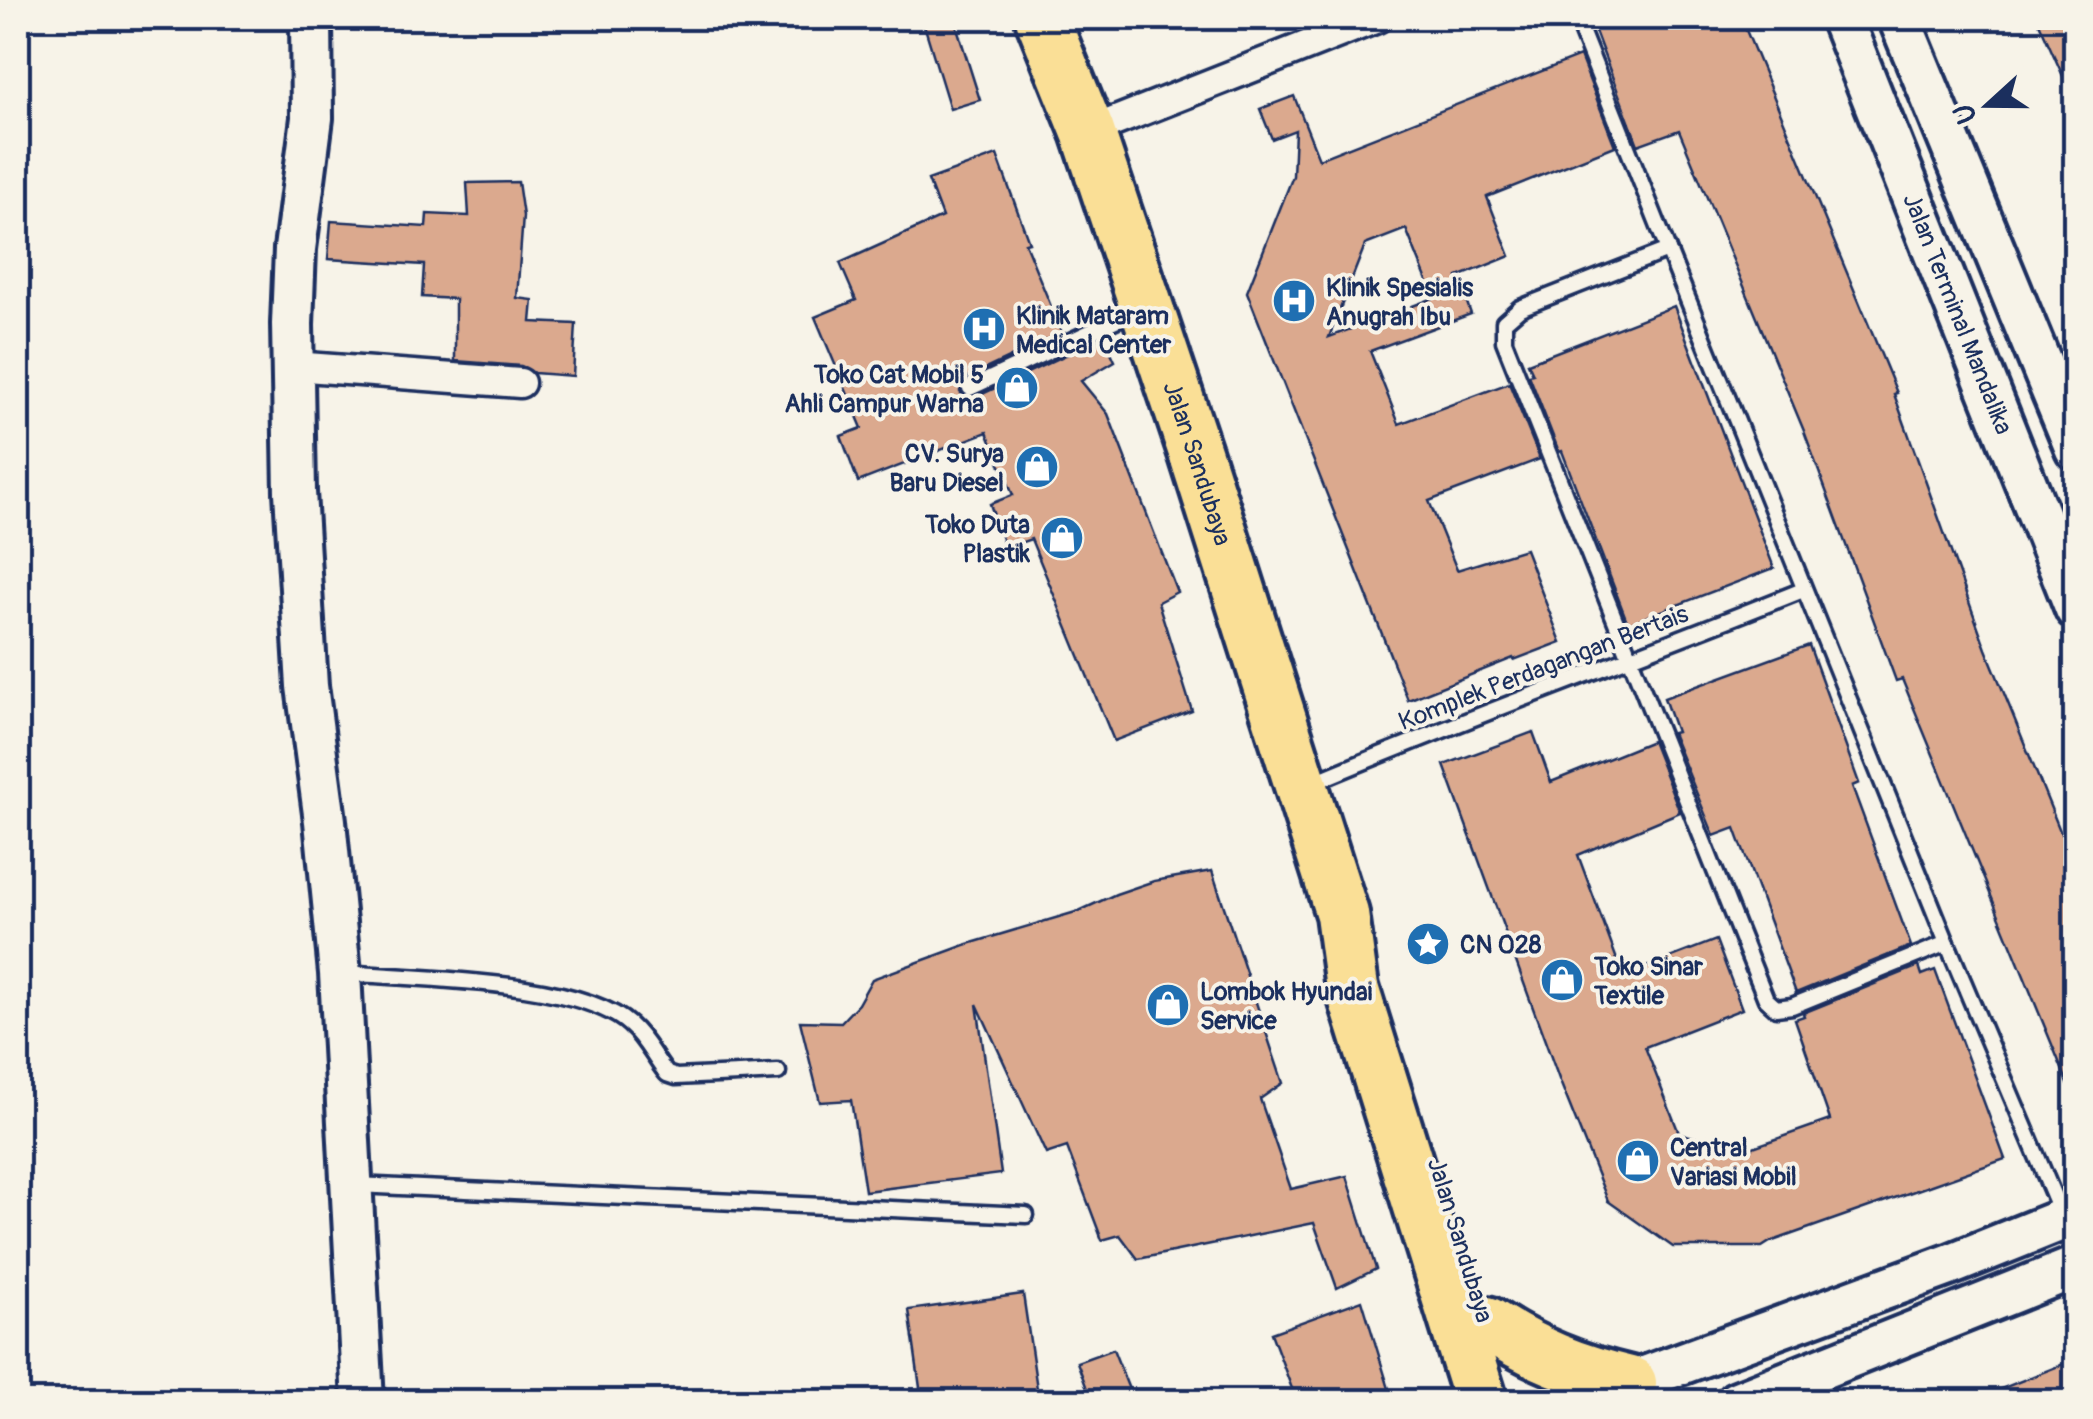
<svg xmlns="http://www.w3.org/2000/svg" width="2093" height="1419" viewBox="0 0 2093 1419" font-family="Pangolin,sans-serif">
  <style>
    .building { fill: #dba98e; stroke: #1b2f5e; stroke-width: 2.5; fill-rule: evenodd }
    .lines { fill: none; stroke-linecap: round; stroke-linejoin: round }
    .lane-casing { stroke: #1b2f5e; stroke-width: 21 }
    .street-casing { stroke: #1b2f5e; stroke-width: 35 }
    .secondary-casing { stroke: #1b2f5e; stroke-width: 48 }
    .highway-casing { stroke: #1b2f5e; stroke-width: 60 }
    .lane { stroke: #f7f3e8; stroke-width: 14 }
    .street { stroke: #f7f3e8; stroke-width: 28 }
    .secondary { stroke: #f7f3e8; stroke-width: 40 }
    .highway { stroke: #fadf96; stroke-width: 52 }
    .labels { text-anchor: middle; stroke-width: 8; stroke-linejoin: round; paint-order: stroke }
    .poi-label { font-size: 25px; font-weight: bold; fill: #1b2f5e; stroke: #f7f3e8; text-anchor: start }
    .street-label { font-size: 25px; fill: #1b2f5e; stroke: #f7f3e8 }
  </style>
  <rect width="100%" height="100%" fill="#f7f3e8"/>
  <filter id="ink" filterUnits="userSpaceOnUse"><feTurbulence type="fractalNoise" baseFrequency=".01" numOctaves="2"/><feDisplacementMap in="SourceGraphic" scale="20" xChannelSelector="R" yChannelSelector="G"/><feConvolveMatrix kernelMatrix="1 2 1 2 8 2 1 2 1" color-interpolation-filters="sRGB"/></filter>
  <g filter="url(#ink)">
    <!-- building -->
    <g class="building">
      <path d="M922 18H954L980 100 950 109Z"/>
      <path d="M1590 18H1741L1897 393 1894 394 1986 649 2076 870V1103L1902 679 1896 681 1804 431 1679 130 1638 145Z"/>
      <path d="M2037 18H2076V105Z"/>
      <path d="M1580 56 1615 146 1487 197 1510 256 1458 277 1471 314 1370 351 1399 424 1509 383 1540 459 1429 501 1457 570 1525 549 1561 642 1514 660 1513 658 1408 700 1247 292 1293 176 1295 130 1272 139 1260 109 1294 96 1319 159ZM1406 229 1434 298 1329 337 1365 245Z"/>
      <path d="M997 155 1029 242 1025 243 1062 333 966 378 961 383 960 392 965 397 974 398 1104 337 1115 361 1081 381 1108 414 1177 592 1158 602 1192 711 1114 741 1031 539 1005 548 990 504 1013 495 987 432 858 482 841 436 862 428 815 317 856 300 840 263 942 217 928 180Z"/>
      <path d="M518 182 523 216 517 298 533 300 531 322 576 324 573 376 534 373 521 366 455 361V299L422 297 424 265 328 259 331 221 426 227 427 214 469 216 467 183Z"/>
      <path d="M1674 306 1774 568 1628 624 1562 451 1559 452 1529 375 1533 374 1528 363Z"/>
      <path d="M1809 645 1859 783 1852 786 1911 946 1796 993 1735 828 1714 836 1672 733 1676 732 1664 698Z"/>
      <path d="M1533 732 1551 782 1652 741 1680 812 1578 855 1623 976 1716 940 1742 1009 1645 1047 1679 1133 1742 1151 1830 1120 1795 1019 1804 1016 1803 1013 1919 966 1922 975 1935 970 2005 1159 1770 1242 1762 1247H1673L1608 1201 1559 1079 1444 765Z"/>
      <path d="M1212 871 1283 1083 1260 1099 1291 1189 1347 1176 1376 1269 1337 1288 1314 1223 1138 1259 1120 1235 1102 1240 1067 1147 1046 1154 977 1004 1001 1174 865 1191 851 1100 820 1102 800 1021 841 1022 858 1004 872 979 965 945 1079 911 1116 894 1154 881Z"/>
      <path d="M1023 1294 1039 1402H922L909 1310Z"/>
      <path d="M1362 1300 1393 1402H1297L1271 1333Z"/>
      <path d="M1113 1349 1134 1402H1092L1077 1362Z"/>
      <path d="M2076 1359V1402H1973V1400Z"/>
    </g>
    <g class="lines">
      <!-- lane casing -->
      <g class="lane-casing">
        <g id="lane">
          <path d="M1576 18 1668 250 1520 308 1504 322V341L1766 999 1776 1008 1792 1006 1947 943"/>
          <path d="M1668 250 1947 943 2063 1218"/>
          <path d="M970 388 1139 309"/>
          <path d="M1310 784C1473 715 1639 656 1803 590"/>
          <path d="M345 973C415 979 580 979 630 1025 646 1039 654 1058 667 1074L676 1077 778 1072"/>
          <path d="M356 1185 1026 1215"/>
        </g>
      </g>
      <!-- street casing -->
      <g class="street-casing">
        <g id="street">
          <path d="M1088 132 1377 18"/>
          <path d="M293 366 520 383"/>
        </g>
      </g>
      <!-- secondary casing -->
      <g class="secondary-casing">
        <g id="secondary">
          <path d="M311 18 312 118 295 249 292 324 295 492 307 686 325 821 340 973 363 1402"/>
          <path id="s1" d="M1841 18 2076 609"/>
          <path d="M1899 18 2076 449"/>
          <path d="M1577 1402 1949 1265 2076 1214"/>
          <path d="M1737 1402 2076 1267"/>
        </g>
      </g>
      <!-- highway casing -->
      <g class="highway-casing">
        <g id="highway">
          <path id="s2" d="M1042 18 1088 132 1196 455 1342 914 1352 988 1481 1402"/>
          <path d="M1487 1323C1535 1354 1574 1370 1630 1383"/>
        </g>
      </g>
      <!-- lane -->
      <use href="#lane" class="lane"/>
      <!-- street -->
      <use href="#street" class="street"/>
      <!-- secondary -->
      <use href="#secondary" class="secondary"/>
      <!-- highway -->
      <use href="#highway" class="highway"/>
    </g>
  </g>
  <!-- icons -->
  <defs>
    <g id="hospital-disc" transform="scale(2.25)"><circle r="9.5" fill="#1f6fb2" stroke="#f7f3e8"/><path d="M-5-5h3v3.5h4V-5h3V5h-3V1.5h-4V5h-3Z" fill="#fff"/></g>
    <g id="shop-disc" transform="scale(2.25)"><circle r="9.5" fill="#1f6fb2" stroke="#f7f3e8"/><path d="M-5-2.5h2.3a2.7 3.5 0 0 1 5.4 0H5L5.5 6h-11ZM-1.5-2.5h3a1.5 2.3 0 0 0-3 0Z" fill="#fff"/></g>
    <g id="sight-disc" transform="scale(2.25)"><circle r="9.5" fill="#1f6fb2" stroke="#f7f3e8"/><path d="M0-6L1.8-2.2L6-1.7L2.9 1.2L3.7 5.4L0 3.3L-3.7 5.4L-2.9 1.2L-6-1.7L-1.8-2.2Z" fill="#fff"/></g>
  </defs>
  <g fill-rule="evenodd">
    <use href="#hospital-disc" x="1294" y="301"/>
    <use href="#hospital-disc" x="984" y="329"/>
    <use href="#shop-disc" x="1017" y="388"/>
    <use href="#shop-disc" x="1037" y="467"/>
    <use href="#shop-disc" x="1062" y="538"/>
    <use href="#sight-disc" x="1428" y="944"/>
    <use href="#shop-disc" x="1562" y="980"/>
    <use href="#shop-disc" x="1168" y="1005"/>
    <use href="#shop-disc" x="1638" y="1161"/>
  </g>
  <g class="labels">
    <!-- poi labels -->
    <g class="poi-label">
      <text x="1326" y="296">Klinik Spesialis<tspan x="1326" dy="29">Anugrah Ibu</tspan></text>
      <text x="1016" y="324">Klinik Mataram<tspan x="1016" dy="29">Medical Center</tspan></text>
      <text x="984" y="383" text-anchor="end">Toko Cat Mobil 5<tspan x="984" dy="29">Ahli Campur Warna</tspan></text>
      <text x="1004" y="462" text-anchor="end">CV. Surya<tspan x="1004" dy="29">Baru Diesel</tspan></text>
      <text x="1030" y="533" text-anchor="end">Toko Duta<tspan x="1030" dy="29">Plastik</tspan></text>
      <text x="1460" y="953">CN 028</text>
      <text x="1594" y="975">Toko Sinar<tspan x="1594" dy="29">Textile</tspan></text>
      <text x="1200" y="1000">Lombok Hyundai<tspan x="1200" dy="29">Service</tspan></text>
      <text x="1670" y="1156">Central<tspan x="1670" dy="29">Variasi Mobil</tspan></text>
    </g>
    <!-- street labels -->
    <g class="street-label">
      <text dy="9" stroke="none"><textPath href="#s1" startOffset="318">Jalan Terminal Mandalika</textPath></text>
      <text dy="9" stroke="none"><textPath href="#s2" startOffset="472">Jalan Sandubaya</textPath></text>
      <text transform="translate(1543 667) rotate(-21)" y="9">Komplek Perdagangan Bertais</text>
      <text transform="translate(1461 1240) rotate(73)" y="9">Jalan Sandubaya</text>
    </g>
  </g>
  <!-- margin -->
  <rect width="2093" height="1419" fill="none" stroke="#f7f3e8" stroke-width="60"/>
  <rect x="30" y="30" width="2033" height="1359" fill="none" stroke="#1b2f5e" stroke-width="4" filter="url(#ink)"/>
  <!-- north arrow -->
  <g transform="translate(1988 105) rotate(249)" stroke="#f7f3e8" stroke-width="8" paint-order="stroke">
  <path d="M0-8L18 38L0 25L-18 38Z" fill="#1b2f5e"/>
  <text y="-15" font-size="28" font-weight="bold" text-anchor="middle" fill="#1b2f5e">U</text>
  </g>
</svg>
